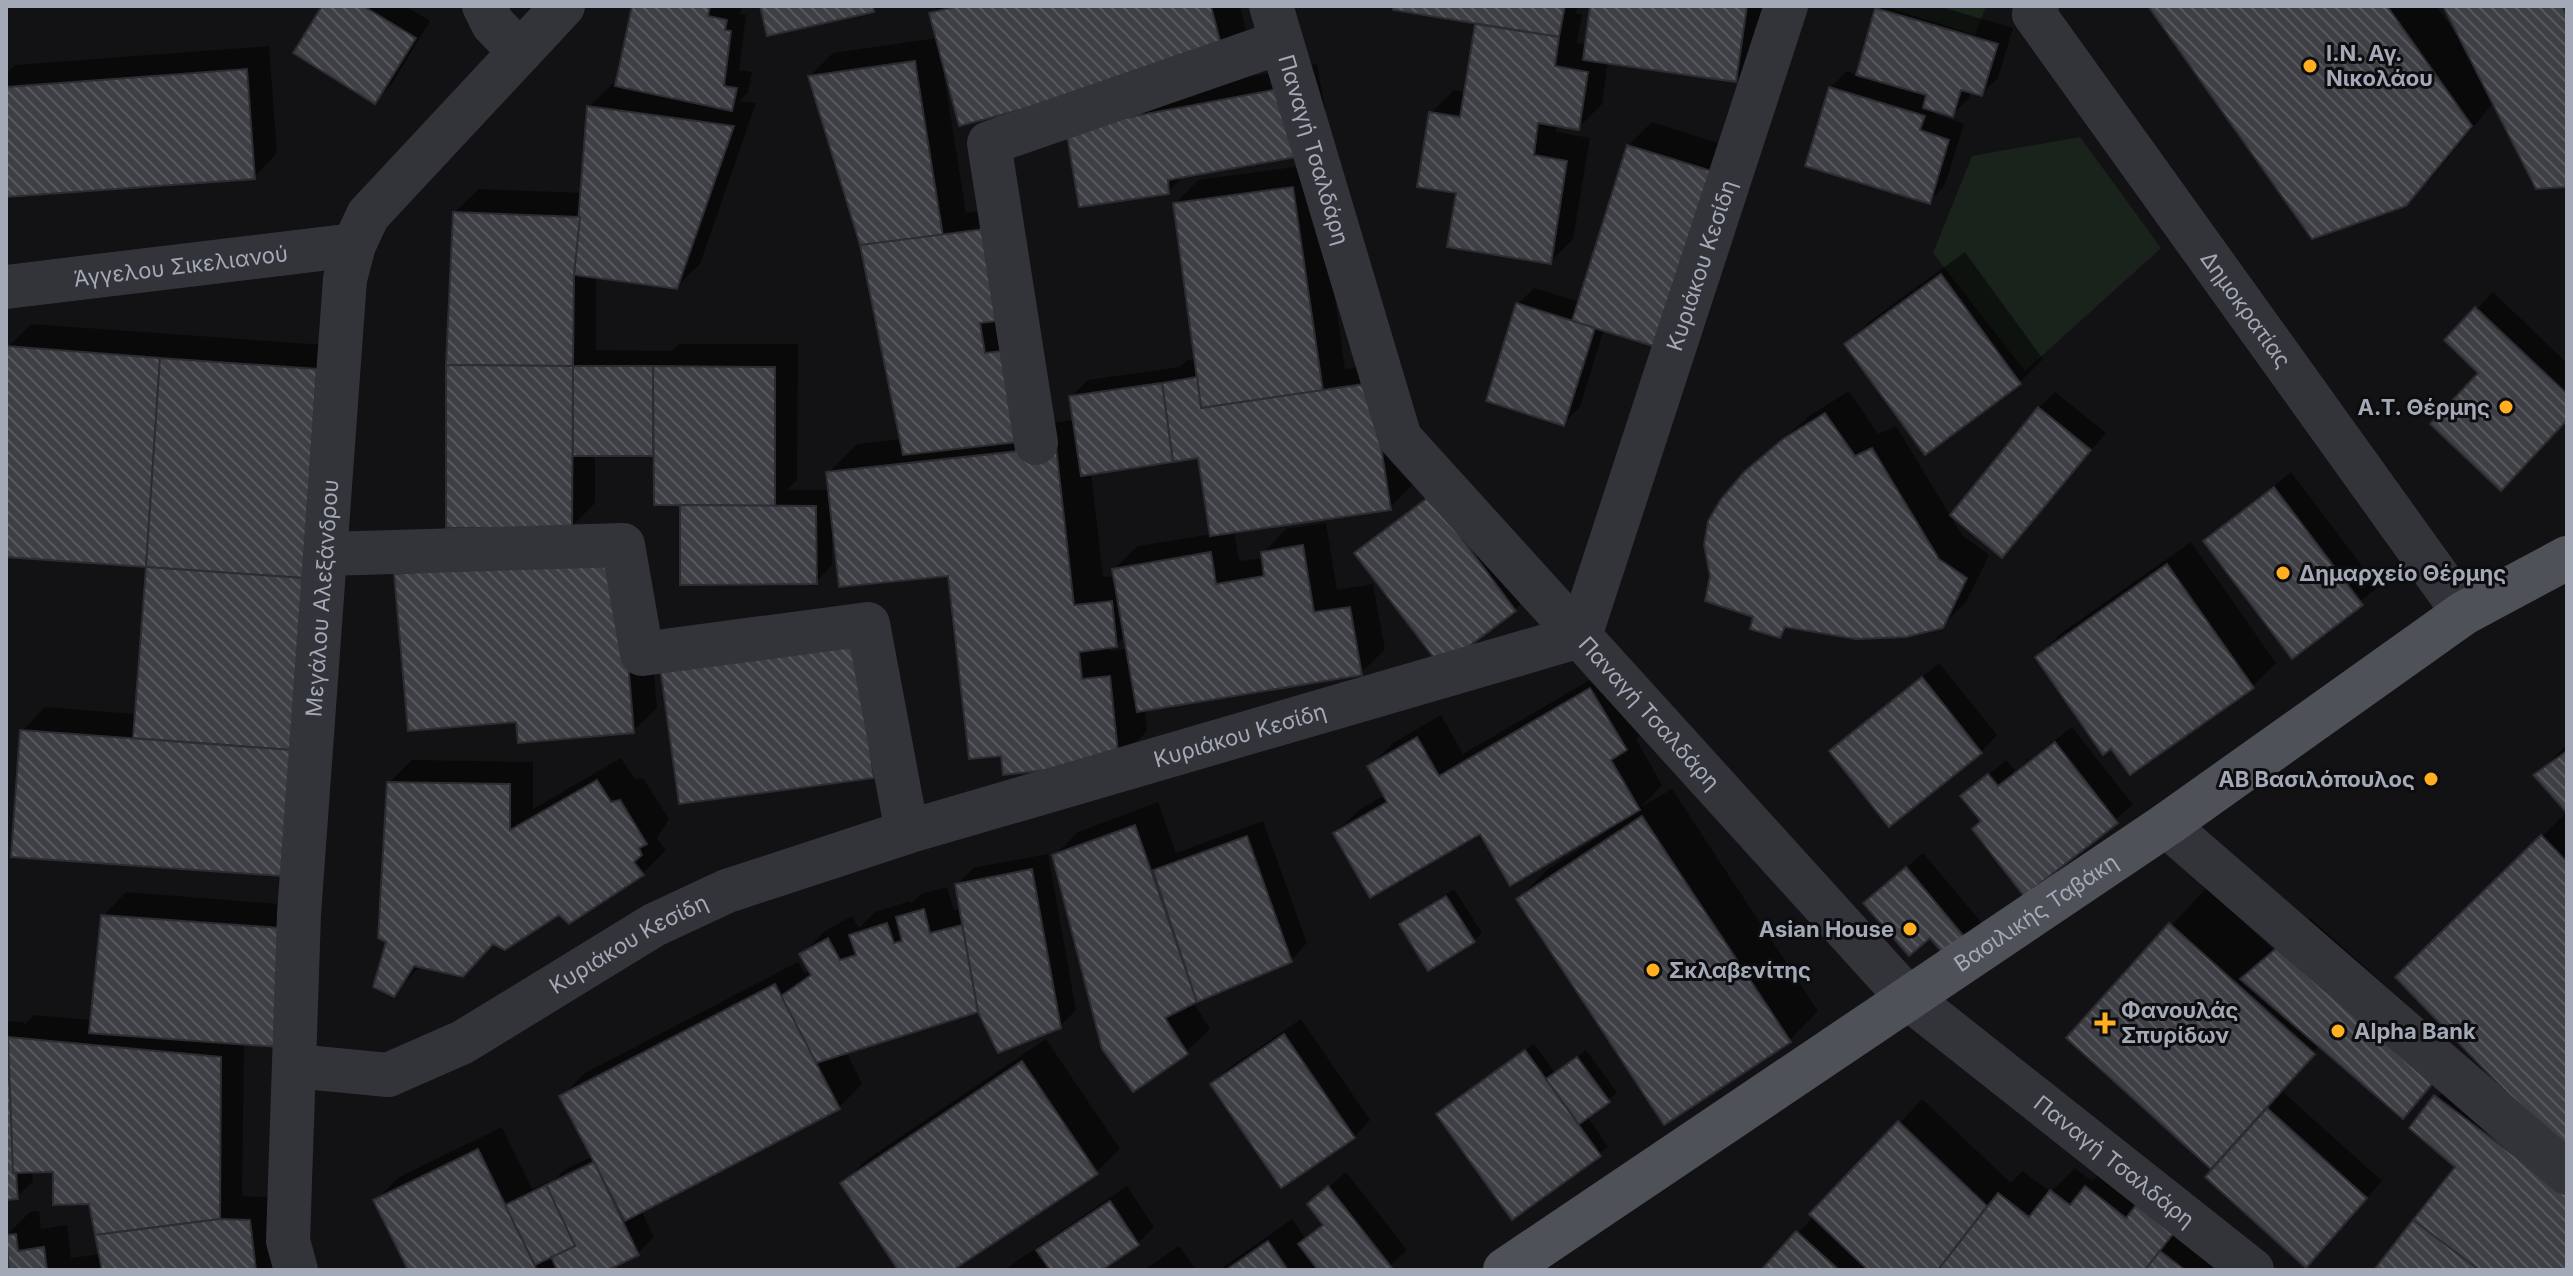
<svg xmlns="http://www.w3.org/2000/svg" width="2573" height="1276" viewBox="0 0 2573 1276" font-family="Inter,sans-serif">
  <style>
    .park { fill: #1a231b }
    .shadow { fill: #0007; fill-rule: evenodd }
    .building { fill: url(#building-back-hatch); stroke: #2c2c31; stroke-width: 2 }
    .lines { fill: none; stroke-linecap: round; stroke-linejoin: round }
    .minor { stroke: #33343a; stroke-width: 44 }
    .major { stroke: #4f5159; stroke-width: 44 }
    .poi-dot { fill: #ffaf20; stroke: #0d0d0f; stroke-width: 3 }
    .labels { text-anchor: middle; stroke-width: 6; stroke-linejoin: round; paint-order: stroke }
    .poi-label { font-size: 22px; font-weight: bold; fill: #a3a9b6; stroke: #0d0d0f; text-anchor: start }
    .street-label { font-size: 22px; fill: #a3a9b6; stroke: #0d0d0f }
  </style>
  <defs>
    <pattern id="building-back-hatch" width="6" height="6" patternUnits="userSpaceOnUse" patternTransform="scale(2)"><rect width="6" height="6" fill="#3e3f44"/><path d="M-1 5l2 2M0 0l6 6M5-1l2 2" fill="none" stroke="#57585d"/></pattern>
  </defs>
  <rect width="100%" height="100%" fill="#121214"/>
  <!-- park -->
  <g class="park">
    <path d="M1883 6H1986L1975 35Z"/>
    <path d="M2080 137 2161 248 2025 371 1933 253 1972 156Z"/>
  </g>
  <!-- shadow -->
  <g class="shadow">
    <path d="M325 6H405L430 21 391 85 374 102Z"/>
    <path d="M634 6H742L740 14 746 15 739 70 752 72 748 93 739 101 756 103 700 264 676 287 596 276V350L672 351 679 344H798L797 480 787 490H830L828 473 857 444 902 439 862 244 810 76 833 53 937 38 931 14 939 6H1240L1246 31 1223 54 944 75 966 213 1015 206 1041 424 1075 420 1071 397 1088 380 1180 367 1187 360 1197 359 1175 204 1198 180 1316 164 1345 369 1394 361 1413 484 1390 508 1234 531 1239 561 1264 558 1263 553 1286 529 1326 523 1337 590 1373 584 1385 649 1361 673 1145 709 1147 731 1118 760 949 574 835 533H832V565L816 582 682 506 655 454H595V503L572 526 455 212 479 189 583 193 589 107 612 84H617ZM1200 456 1212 534 1138 546 1114 569 1116 576 1103 577 1091 472ZM1126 636 1128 649 1110 651V646L1116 645Z"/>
    <path d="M1395 6H1577L1576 14H1582L1577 43 1587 45 1592 6H1766L1759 56 1736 80 1608 62 1602 104 1578 128 1557 124 1556 132 1590 138 1573 239 1550 262 1459 191 1431 113 1454 90 1466 92 1479 22Z"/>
    <path d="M1880 6H1938L2013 28 1998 78 1981 94 1971 91 1969 98 1953 114 1937 110 1935 114 1964 124 1945 185 1929 202 1830 88 1847 71 1858 75Z"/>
    <path d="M2150 6H2436L2461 41 2446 6H2567V185L2494 102 2434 175 2405 205Z"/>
    <path d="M269 46 277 153 254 177 6 195V74L15 65Z"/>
    <path d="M1317 64 1329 130 1184 175 1168 192 1092 106Z"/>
    <path d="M1652 122 1743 151 1604 329 1580 407 1563 423 1518 304 1534 288 1580 302 1628 146Z"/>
    <path d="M1965 252 2043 359 2020 382 1925 452 1847 344 1870 321Z"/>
    <path d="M2493 292 2567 363V419L2481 373 2477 309Z"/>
    <path d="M31 324 340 346 305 851 22 731 45 707 137 714 148 565 6 555 8 347Z"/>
    <path d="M1849 391 1878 434 1896 426 1962 535 1989 555 1966 602 1942 626 1790 625 1780 636 1756 616 1746 473 1809 416Z"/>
    <path d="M2055 392 2106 433 2002 556 2039 408Z"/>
    <path d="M2291 472 2378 587 2292 656 2205 541Z"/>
    <path d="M1447 482 1531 594 1514 610 1357 553Z"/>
    <path d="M641 533 657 708 633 731 518 720 420 552Z"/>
    <path d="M2191 542 2276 663 2253 686 2037 658 2060 634Z"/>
    <path d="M1939 663 1997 735 1981 752 1831 751Z"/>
    <path d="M1614 666 1649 725 1636 739 1662 785 1641 807 1672 789 1818 1011 1790 1040 1518 899 1547 870 1606 832 1604 829 1335 834 1359 810 1385 795 1369 767 1393 743 1441 715 1463 754Z"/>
    <path d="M2072 727 2133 805 2025 893 1983 821 1963 796 2006 760 2015 771Z"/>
    <path d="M2567 745V810L2536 775Z"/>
    <path d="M621 758 635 779 643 778 669 819 657 838 666 850 642 874 494 942 421 965 394 994 388 941 389 783 412 760 533 762V809Z"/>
    <path d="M1158 802 1176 853 1263 821 1307 943 1291 960 1193 1002 1210 1029 1186 1052 1055 855 1078 832Z"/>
    <path d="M2567 812V1152L2427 948Z"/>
    <path d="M1923 853 1981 922 1965 938 1930 936 1866 903Z"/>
    <path d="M1048 854 1076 1010 1059 1027 979 1010 846 1051 862 1084 839 1107 641 1210 654 1237 638 1253 603 1270H410L376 1200 399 1177 502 1127 532 1189 554 1180 564 1170 593 1156 562 1096 585 1073 798 962 805 974 811 970 802 954 825 931 852 916 859 928 875 912 910 901 911 904 921 894 947 887 954 910 961 909 957 885 973 868ZM602 1156 604 1160 565 1178V1174Z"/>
    <path d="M2206 888 2273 949 2310 918 2461 1053 2402 1117 2320 1045 2242 1132H2247L2283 1092 2382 1181 2322 1249 2214 1169 2069 1038Z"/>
    <path d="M1454 889 1482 933 1474 941 1402 925Z"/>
    <path d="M126 892 303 906 244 1043 242 1196 273 1197 281 1270H11L7 1235 30 1212 39 1211 41 1229 67 1225 71 1258 101 1254 91 1202 55 1170H32L33 1181 17 1197 6 1198V1021L24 1022V1025L34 1015 92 1020 103 916Z"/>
    <path d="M1301 1019 1370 1120 1354 1137 1281 1186 1212 1084 1229 1068Z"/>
    <path d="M1046 1039 1120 1149 1096 1172 949 1270H901L843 1183 866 1160Z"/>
    <path d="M1534 1044 1555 1073 1586 1050 1617 1093 1587 1116 1608 1147 1513 1217 1439 1114Z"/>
    <path d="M2459 1073 2567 1156V1270H2377L2457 1167 2412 1128Z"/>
    <path d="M1922 1099 2011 1183 2022 1171 2051 1192 2075 1168 2092 1181 2110 1164 2222 1270H1764Z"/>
    <path d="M1346 1172 1407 1250 1390 1266 1386 1270H1219L1292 1219 1306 1239 1324 1223 1309 1204Z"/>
    <path d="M1127 1186 1154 1227 1138 1243 1098 1270H1004Z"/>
    <path d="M1179 1246 1196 1270H1144Z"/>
  </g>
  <!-- building -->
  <g class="building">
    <path d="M322 6H363L416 38 375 104 293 53Z"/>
    <path d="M632 6H710L708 16 727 20 725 30 731 31 724 86 737 88 732 111 615 86Z"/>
    <path d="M760 6H873L874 12 767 36Z"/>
    <path d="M957 6H1211L1224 56 959 126 929 13Z"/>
    <path d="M1393 6H1565L1559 37 1393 10Z"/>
    <path d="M1590 6H1747L1736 82 1583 60Z"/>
    <path d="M2148 6H2387L2472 126 2406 206 2312 239Z"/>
    <path d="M2443 6H2562L2567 16V187L2536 189Z"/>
    <path d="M1875 8 1998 44 1982 96 1961 90 1953 117 1923 108 1926 95 1856 75Z"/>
    <path d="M1475 24 1559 37 1555 66 1588 72 1579 130 1538 123 1534 155 1567 161 1551 264 1447 247 1456 193 1417 187 1429 112 1460 117Z"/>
    <path d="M915 61 943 236 860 245 808 76Z"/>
    <path d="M247 69 255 179 6 197V87Z"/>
    <path d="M1294 86 1307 155 1168 180 1169 194 1079 207 1066 129Z"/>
    <path d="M1829 87 1925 116 1920 130 1949 140 1930 204 1805 166Z"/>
    <path d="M587 106 734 126 677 289 574 275Z"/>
    <path d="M1627 145 1721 174 1666 350 1572 321Z"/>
    <path d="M1293 187 1323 391 1201 408 1173 203Z"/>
    <path d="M453 212 580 217 574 275 573 366 446 365Z"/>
    <path d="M992 228 1006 320 980 323 985 353 1002 351 1026 441 903 455 860 245Z"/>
    <path d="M1941 274 2021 384 1925 455 1844 344Z"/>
    <path d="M1516 303 1595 328 1564 426 1486 401Z"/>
    <path d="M2475 307 2567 394V420L2501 491 2430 424 2478 373 2444 340Z"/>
    <path d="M6 346 160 358 146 567 6 557Z"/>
    <path d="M160 358 317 369 303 578 146 567Z"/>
    <path d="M446 365 573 366 572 528H446Z"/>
    <rect x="573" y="366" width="80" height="90"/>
    <path d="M653 366 775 367V506L654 505Z"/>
    <path d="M1197 377 1201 408 1371 383 1391 510 1210 536 1198 458 1173 462 1162 383Z"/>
    <path d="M1162 383 1173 462 1081 476 1069 396Z"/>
    <path d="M2038 407 2091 450 2002 558 1950 515Z"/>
    <path d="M1825 413 1855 456 1872 448 1939 559 1967 578 1943 628 1906 637 1856 639 1785 627 1780 638 1750 629 1753 617 1705 601 1710 576 1704 545 1708 521 1721 499 1744 472 1783 439Z"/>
    <path d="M1056 447 1074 605 1112 601 1117 647 1079 652 1082 679 1110 676 1119 762 1003 775 1001 756 969 759 948 576 839 587 826 472Z"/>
    <path d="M2274 487 2363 605 2292 659 2203 541Z"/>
    <path d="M1430 496 1516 611 1441 667 1354 553Z"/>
    <path d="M680 505 816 506 817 584 680 585Z"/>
    <path d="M1303 545 1314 612 1350 607 1362 675 1137 712 1112 569 1211 552 1216 584 1264 576 1261 552Z"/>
    <path d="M619 555 634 733 518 743 516 722 408 731 394 574Z"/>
    <path d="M2167 564 2254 688 2130 775 2111 749 2103 755 2035 657Z"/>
    <path d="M146 567 303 578 291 750 133 738Z"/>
    <path d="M855 641 874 778 679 804 660 667Z"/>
    <path d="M1922 677 1982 753 1889 827 1829 751Z"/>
    <path d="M1590 688 1627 750 1611 760 1640 810 1510 886 1480 834 1370 898 1333 833 1387 802 1367 766 1417 737 1439 776Z"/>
    <path d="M20 730 291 750 282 876 11 857Z"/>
    <path d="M2055 742 2118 823 2024 896 1972 829 1981 821 1960 796 1988 774 1998 786Z"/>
    <path d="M2567 751V813L2533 775Z"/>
    <path d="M597 780 611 802 620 800 647 844 639 848 642 855 634 862 644 875 569 924 559 915 505 950 493 944 463 977 414 966 394 997 373 987 386 942 378 938 387 782 510 784V830Z"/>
    <path d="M1642 816 1791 1042 1664 1125 1516 899Z"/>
    <path d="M1135 825 1197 1002 1165 1018 1188 1054 1133 1092 1102 1049 1052 855Z"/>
    <path d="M2541 835 2567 862V1155L2395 977Z"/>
    <path d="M1247 836 1292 962 1197 1002 1153 870Z"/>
    <path d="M1906 867 1967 940 1946 957 1930 938 1909 956 1863 903Z"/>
    <path d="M1032 869 1061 1028 998 1053 978 1012 955 884Z"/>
    <path d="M1446 896 1475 942 1428 971 1399 924Z"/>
    <path d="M924 909 930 933 962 925 978 1012 816 1063 781 996 811 975 799 954 828 938 840 960 856 955 849 935 887 923 894 943 902 941 896 917Z"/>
    <path d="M101 915 280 928 277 1047 89 1033Z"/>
    <path d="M2169 923 2315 1054 2211 1169 2066 1038Z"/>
    <path d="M2280 945 2433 1083 2403 1119 2240 979Z"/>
    <path d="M775 984 840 1109 625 1221 559 1096Z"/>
    <path d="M1284 1034 1355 1138 1281 1188 1210 1084Z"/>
    <path d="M6 1037 18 1199 6 1200Z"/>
    <path d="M8 1037 221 1057 220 1219 95 1235 89 1204 53 1205V1172L13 1173Z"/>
    <path d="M1525 1050 1601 1156 1512 1220 1436 1114Z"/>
    <path d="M1577 1057 1610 1102 1579 1124 1546 1079Z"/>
    <path d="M1022 1061 1098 1174 953 1270H898L840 1183Z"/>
    <path d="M2434 1095 2567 1195V1270H2479L2413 1220 2455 1167 2409 1128Z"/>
    <path d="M2267 1108 2367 1198 2306 1268 2205 1177Z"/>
    <path d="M1898 1121 1987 1206 1938 1270H1868L1809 1214Z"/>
    <path d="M478 1149 537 1270H408L373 1200Z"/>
    <path d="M594 1162 639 1255 608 1270H557L551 1257 575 1246 546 1185Z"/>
    <path d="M546 1185 575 1246 535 1265 505 1205Z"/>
    <path d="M1328 1186 1392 1268 1389 1270H1318L1298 1244 1323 1225 1307 1204Z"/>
    <path d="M2085 1186 2126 1218 2139 1201 2176 1230 2145 1270H1938L1998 1193 2029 1217 2050 1190 2070 1205Z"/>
    <path d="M1110 1201 1139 1245 1102 1270H1050L1036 1250Z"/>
    <path d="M220 1219 250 1220 256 1270H102L95 1235Z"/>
    <path d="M2413 1220 2479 1270H2374Z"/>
    <path d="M1796 1231 1839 1270H1761Z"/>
    <path d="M16 1234 18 1251 44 1247 47 1270H9L6 1235Z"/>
    <path d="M1268 1241 1288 1270H1226Z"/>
    <path d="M2160 1251 2185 1270H2145Z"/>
  </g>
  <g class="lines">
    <!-- minor -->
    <g class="minor">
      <path d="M484 6 493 24 520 52"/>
      <path id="s1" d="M1271 6 1400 438 1907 997 2252 1270"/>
      <path id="s2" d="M2037 6 2034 14 2464 613"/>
      <path id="s3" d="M6 287 354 245"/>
      <path d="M1036 443 989 143 1281 42"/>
      <path d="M327 554 623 545 642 654 868 624 907 832"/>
      <path id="s4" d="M1580 636 1786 6"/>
      <path d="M2166 825 2567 1173"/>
      <path id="s5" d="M295 1066 388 1075 463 1042 654 925 727 891 907 832 1580 636"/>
      <path id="s6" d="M296 1270 288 1241 299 914 345 279 354 245 368 215 563 6"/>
    </g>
    <!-- major -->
    <path class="major" id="s7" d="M1505 1270 2166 825 2464 613 2567 558"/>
  </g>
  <!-- markers -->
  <g class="poi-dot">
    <circle cx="2310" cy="66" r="8"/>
    <circle cx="2506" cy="407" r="8"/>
    <circle cx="2283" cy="573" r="8"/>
    <circle cx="2431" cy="779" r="8"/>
    <circle cx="1910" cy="929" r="8"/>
    <circle cx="1653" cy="970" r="8"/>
    <path d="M2101 1011h8v8h8v8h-8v8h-8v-8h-8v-8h8z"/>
    <circle cx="2338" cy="1031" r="8"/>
  </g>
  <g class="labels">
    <!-- poi labels -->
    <g class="poi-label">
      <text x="2326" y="61">Ι.Ν. Αγ.<tspan x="2326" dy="25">Νικολάου</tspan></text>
      <text x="2490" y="415" text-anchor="end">Α.Τ. Θέρμης</text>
      <text x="2299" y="581">Δημαρχείο Θέρμης</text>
      <text x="2415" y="787" text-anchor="end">ΑΒ Βασιλόπουλος</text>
      <text x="1894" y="937" text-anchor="end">Asian House</text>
      <text x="1669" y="978">Σκλαβενίτης</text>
      <text x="2121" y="1018">Φανουλάς<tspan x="2121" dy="25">Σπυρίδων</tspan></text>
      <text x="2354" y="1039">Alpha Bank</text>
    </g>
    <!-- street labels -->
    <g class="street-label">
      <text dy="8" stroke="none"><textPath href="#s1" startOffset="150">Παναγή Τσαλδάρη</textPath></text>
      <text dy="8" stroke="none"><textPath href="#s4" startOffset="390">Κυριάκου Κεσίδη</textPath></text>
      <text dy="8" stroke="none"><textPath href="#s3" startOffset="176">Άγγελου Σικελιανού</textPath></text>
      <text dy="8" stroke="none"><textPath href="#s2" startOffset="372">Δημοκρατίας</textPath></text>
      <text dy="8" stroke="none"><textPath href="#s6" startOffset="674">Μεγάλου Αλεξάνδρου</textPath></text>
      <text dy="8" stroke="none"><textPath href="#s1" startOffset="822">Παναγή Τσαλδάρη</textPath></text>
      <text dy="8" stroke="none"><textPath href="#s5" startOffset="1016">Κυριάκου Κεσίδη</textPath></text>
      <text dy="8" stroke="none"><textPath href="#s7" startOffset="640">Βασιλικής Ταβάκη</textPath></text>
      <text dy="8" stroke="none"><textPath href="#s5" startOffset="368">Κυριάκου Κεσίδη</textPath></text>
      <text dy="8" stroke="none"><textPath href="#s1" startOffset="1470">Παναγή Τσαλδάρη</textPath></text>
    </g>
  </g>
  <!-- border -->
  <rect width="2573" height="1276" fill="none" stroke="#a3a9b6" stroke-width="16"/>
</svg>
